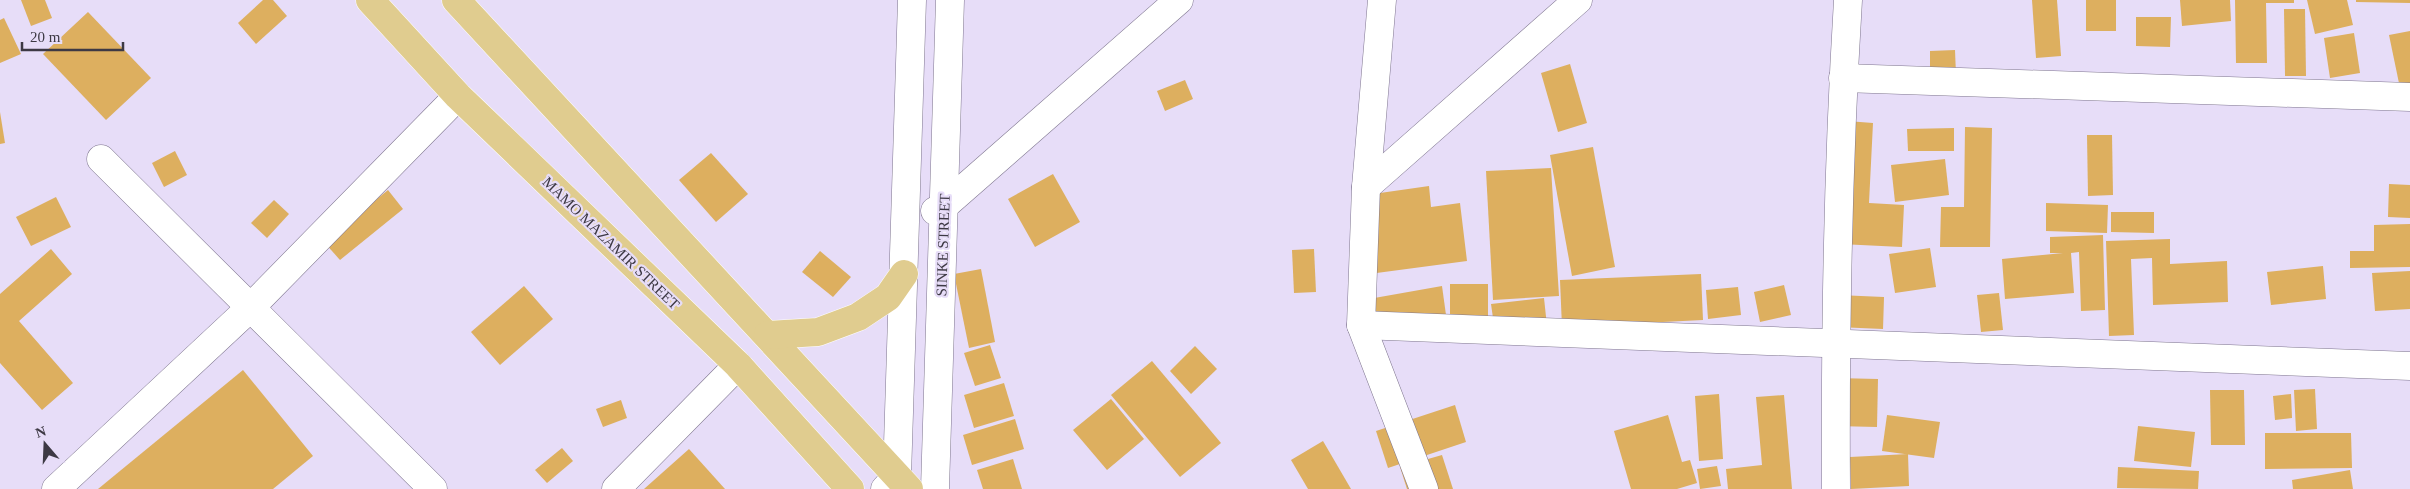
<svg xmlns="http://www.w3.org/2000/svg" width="2410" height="489" viewBox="0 0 2410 489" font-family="'Times New Roman',serif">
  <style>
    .building { fill: #ddaf5f }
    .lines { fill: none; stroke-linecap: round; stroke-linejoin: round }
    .minor-casing { stroke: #7f768f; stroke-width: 29 }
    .major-casing { stroke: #fff; stroke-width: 29 }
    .minor { stroke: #fff; stroke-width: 28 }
    .major { stroke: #e0cc8f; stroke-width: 28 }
    .labels { text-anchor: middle; stroke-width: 4.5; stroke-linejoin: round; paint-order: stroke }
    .street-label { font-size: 15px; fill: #3d3944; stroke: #e7ddf8 }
  </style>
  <rect width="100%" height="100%" fill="#e7ddf8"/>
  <!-- building -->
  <g class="building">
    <path d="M21 0H45L52 18 31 26Z"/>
    <path d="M263 0H273L287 16 256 44 238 23Z"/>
    <path d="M2032 0H2057L2061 56 2036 58Z"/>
    <rect x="2086" y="0" width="30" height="31"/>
    <path d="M2180 0H2230L2231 21 2182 26Z"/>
    <path d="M2235 0H2294V3H2266L2267 63H2236Z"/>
    <path d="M2307 0H2347L2353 25 2315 34Z"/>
    <path d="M2356 0H2410V3L2356 2Z"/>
    <path d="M2284 9H2305L2306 76H2285Z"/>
    <path d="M88 12 151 78 106 120 43 54Z"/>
    <path d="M2136 17H2171L2170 47 2136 46Z"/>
    <path d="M4 18 21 54 0 63V20Z"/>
    <path d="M2410 31V86L2400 88 2389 35Z"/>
    <path d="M2354 33 2360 73 2330 78 2324 38Z"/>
    <path d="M1955 50 1956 75 1930 76V51Z"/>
    <path d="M1570 64 1587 123 1558 132 1541 73Z"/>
    <path d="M1185 80 1193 99 1165 111 1157 91Z"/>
    <path d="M0 112 5 143 0 144Z"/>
    <path d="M1847 121 1873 123 1869 203 1904 205 1902 247 1840 244Z"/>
    <path d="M1965 127 1992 128 1990 247H1940L1941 207H1964Z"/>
    <path d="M1954 128V151H1908L1907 129Z"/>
    <path d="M2087 135H2112L2113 195 2088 196Z"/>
    <path d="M1593 147 1615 267 1572 276 1550 155Z"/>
    <path d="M175 151 187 175 164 187 152 163Z"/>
    <path d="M711 153 748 194 716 222 679 180Z"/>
    <path d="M1945 159 1949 195 1895 202 1891 165Z"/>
    <path d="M1551 168 1559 296 1493 300 1486 171Z"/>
    <path d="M1053 174 1080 222 1035 247 1008 199Z"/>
    <path d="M2389 184 2410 185V218L2388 217Z"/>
    <path d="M1429 186 1431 207 1460 203 1467 261 1369 274 1359 196Z"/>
    <path d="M388 190 403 209 340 260 324 242Z"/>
    <path d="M56 197 71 227 31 246 16 217Z"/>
    <path d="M274 200 289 214 267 238 251 223Z"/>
    <path d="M2046 203 2108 205 2107 233 2046 231Z"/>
    <path d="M2111 212H2154V233L2111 232Z"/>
    <path d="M2410 224V267L2350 268V251H2374V225Z"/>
    <path d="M2103 235 2105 310 2081 311 2079 252 2071 253 2074 293 2005 299 2002 259 2063 253H2050V237Z"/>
    <path d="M2170 239V264L2227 261 2228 302 2153 305 2152 258 2131 259 2134 335 2109 336 2106 241Z"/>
    <path d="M1930 248 1936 287 1895 293 1889 254Z"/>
    <path d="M51 249 72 274 19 321 73 383 42 410 0 363V294Z"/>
    <path d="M1314 249 1316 292 1294 293 1292 250Z"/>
    <path d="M820 251 851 277 833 297 802 272Z"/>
    <path d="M2323 266 2326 299 2271 305 2267 272Z"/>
    <path d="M981 269 995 342 969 348 954 274Z"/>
    <path d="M2410 271V309L2375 311 2372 273Z"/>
    <path d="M1701 274 1703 320 1562 327 1560 280Z"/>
    <rect x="1450" y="284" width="38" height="41"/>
    <path d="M1784 285 1791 315 1760 322 1754 292Z"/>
    <path d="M524 286 553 319 500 365 471 332Z"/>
    <path d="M1442 286 1446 315 1367 329 1363 300Z"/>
    <path d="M1738 287 1741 315 1708 319 1706 290Z"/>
    <path d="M1999 293 2003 330 1981 332 1977 295Z"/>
    <path d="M1838 295 1884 297 1883 329 1837 327Z"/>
    <path d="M1544 298 1547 326 1495 332 1491 304Z"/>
    <path d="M990 345 1001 378 975 386 964 353Z"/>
    <path d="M1195 346 1217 369 1191 394 1170 371Z"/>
    <path d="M1152 361 1221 443 1180 477 1111 395Z"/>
    <path d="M243 370 313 456 273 489H98Z"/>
    <path d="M1836 378 1878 379 1877 427 1835 426Z"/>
    <path d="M1004 383 1014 416 974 428 964 395Z"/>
    <path d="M2315 389 2317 429 2296 431 2294 390Z"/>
    <path d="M2210 390H2244L2245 445H2211Z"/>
    <path d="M1719 394 1723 459 1699 461 1695 396Z"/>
    <path d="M2291 394 2292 418 2275 420 2273 396Z"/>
    <path d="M1784 395 1792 489H1728L1726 469 1762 465 1756 397Z"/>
    <path d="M1111 399 1144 439 1107 470 1073 430Z"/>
    <path d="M621 400 627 418 603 427 596 409Z"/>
    <path d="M1455 405 1466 442 1388 468 1376 431Z"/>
    <path d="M1668 415 1682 462 1690 460 1697 483 1677 489H1631L1614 431Z"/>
    <path d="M1887 415 1940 422 1934 458 1882 451Z"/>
    <path d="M1015 419 1024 449 972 465 963 435Z"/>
    <path d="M2138 426 2195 432 2191 467 2134 461Z"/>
    <path d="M2265 433H2351L2352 468 2265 469Z"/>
    <path d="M1323 441 1351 489H1308L1291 460Z"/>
    <path d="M562 448 573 461 547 483 535 470Z"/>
    <path d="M689 449 725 489H644Z"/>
    <path d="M1908 454 1909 486 1851 489 1850 457Z"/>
    <path d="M1442 455 1453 489H1407L1400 467Z"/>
    <path d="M1013 459 1022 489H983L977 470Z"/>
    <path d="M1717 466 1721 486 1700 489 1697 469Z"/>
    <path d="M2118 467 2199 471 2198 489 2117 488Z"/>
    <path d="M2350 470 2353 489H2293L2292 480Z"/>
  </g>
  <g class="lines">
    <!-- minor casing -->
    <g class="minor-casing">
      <g id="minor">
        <path d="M1382 0 1366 187 1361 325 1424 489"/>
        <path d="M1843 78 2410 97"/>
        <path d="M101 159 433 489"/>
        <path d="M1366 187 1578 0"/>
        <path d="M935 211 944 206 1179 0"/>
        <path d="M1361 325 2410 366"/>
        <path d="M56 489 251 307 458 96"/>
        <path d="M616 489 738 365"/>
        <path d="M885 489 897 476 912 0"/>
        <path d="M935 489 950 0"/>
        <path d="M1836 489C1835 326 1838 163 1848 0"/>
      </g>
    </g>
    <!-- major casing -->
    <g class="major-casing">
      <g id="major">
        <path d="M370 0 458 96 738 365 850 489"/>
        <path d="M456 0 909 489"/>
        <path d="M768 335 818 332 858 317 888 297 904 274"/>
      </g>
    </g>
    <!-- minor -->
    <use href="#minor" class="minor"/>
    <!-- major -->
    <use href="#major" class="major"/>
  </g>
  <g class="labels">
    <!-- street labels -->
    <g class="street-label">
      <text transform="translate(611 243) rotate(44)" y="5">MAMO MAZAMIR STREET</text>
      <text transform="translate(943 245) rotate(-88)" y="5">SINKE STREET</text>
    </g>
  </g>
  <!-- north arrow -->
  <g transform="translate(45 444) rotate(341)" stroke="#e7ddf8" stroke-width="4" paint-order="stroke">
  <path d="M0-4L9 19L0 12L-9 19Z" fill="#3d3944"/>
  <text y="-8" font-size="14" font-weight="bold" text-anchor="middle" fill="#3d3944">N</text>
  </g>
  <!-- scale -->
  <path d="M22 42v8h101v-8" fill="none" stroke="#3d3944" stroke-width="2.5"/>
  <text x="30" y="42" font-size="15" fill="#3d3944" stroke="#e7ddf8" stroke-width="4" paint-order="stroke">20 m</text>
</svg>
